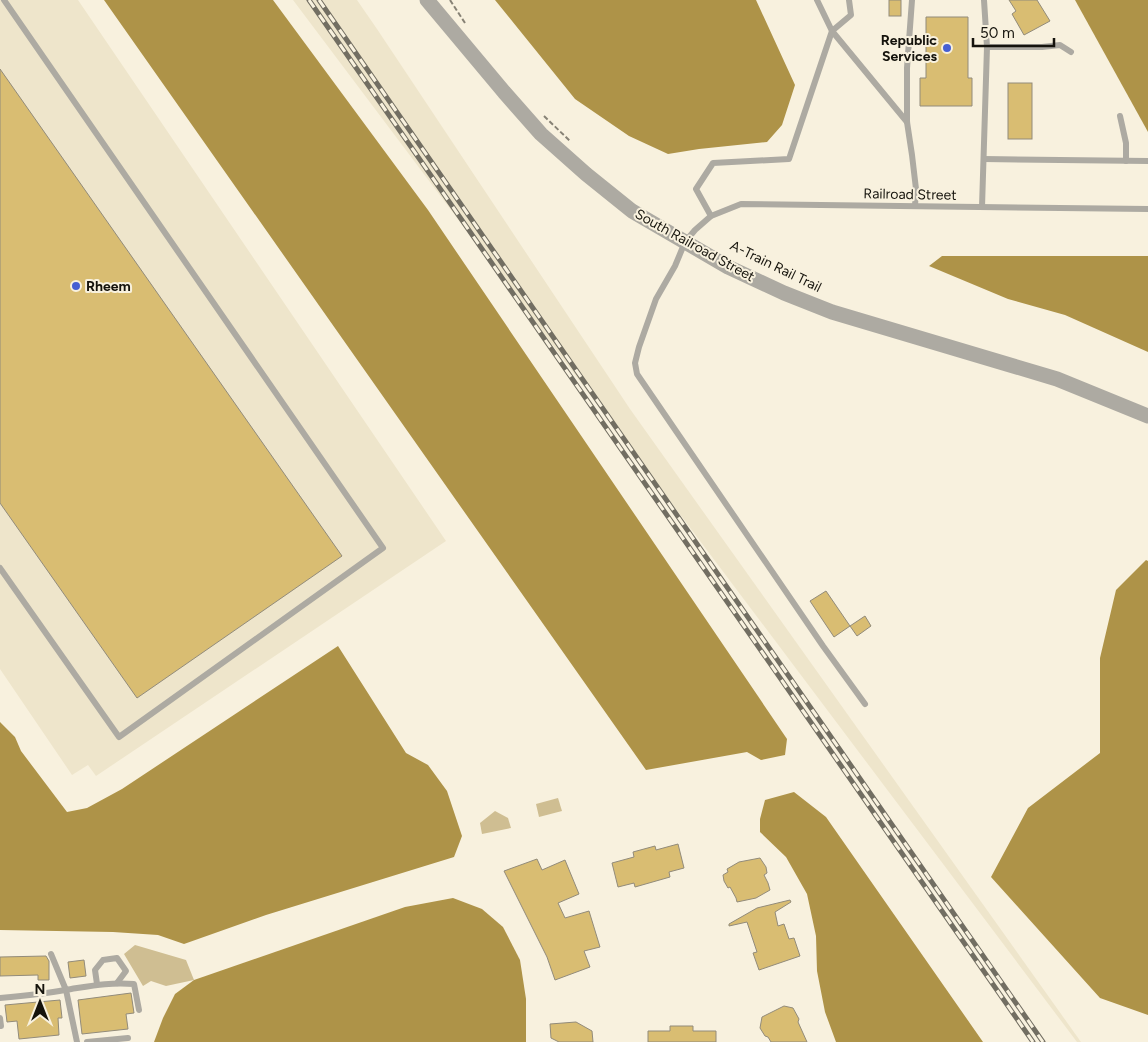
<svg xmlns="http://www.w3.org/2000/svg" width="1148" height="1042" viewBox="0 0 1148 1042" font-family="Figtree,sans-serif">
  <style>
    .built { fill: #eee5cb }
    .green { fill: #cfbe92 }
    .water { fill: #ae9348 }
    .building { fill: #d9bd72; stroke: #928b7a }
    .lines { fill: none; stroke-linecap: round; stroke-linejoin: round }
    .path { stroke: #878275; stroke-width: 2; stroke-dasharray: 5 2.5; stroke-linecap: butt }
    .service { stroke: #adaaa2; stroke-width: 6 }
    .tertiary { stroke: #adaaa2; stroke-width: 15 }
    .rail-casing { stroke: #726e62; stroke-width: 5 }
    .rail { stroke: #f8f1de; stroke-width: 3; stroke-dasharray: 9; stroke-linecap: butt }
    .poi-dot { fill: #465fd3; stroke: #f8f1de; stroke-width: 2 }
    .labels { text-anchor: middle; stroke-width: 4; stroke-linejoin: round; paint-order: stroke }
    .poi-label { font-size: 14px; font-weight: bold; fill: #15130c; stroke: #f8f1de; text-anchor: end }
    .street-label { font-size: 14px; fill: #15130c; stroke: #f8f1de }
  </style>
  <rect width="100%" height="100%" fill="#f8f1de"/>
  <!-- built -->
  <g class="built">
    <path d="M0 0H78L446 541 96 776 88 765 72 775 0 669Z"/>
    <path d="M293 0H357L377 29 630 409 1081 1042H1077Z"/>
  </g>
  <!-- green -->
  <g class="green">
    <path d="M558 798 562 811 539 817 536 804Z"/>
    <path d="M495 811 508 818 511 828 482 834 480 823Z"/>
    <path d="M135 945 186 960 194 980 166 986 151 981 143 986 124 954Z"/>
  </g>
  <!-- water -->
  <g class="water">
    <path d="M104 0H273L428 210 787 739 785 755 761 760 747 752 646 770Z"/>
    <path d="M495 0H756L795 85 782 125 767 142 699 149 668 154 629 136 575 99Z"/>
    <path d="M1075 0H1148V132Z"/>
    <path d="M942 256H1148V352L1065 315 1008 299 929 266Z"/>
    <path d="M1146 560 1148 561V1015L1100 998 991 877 1028 808 1100 753V658L1116 590Z"/>
    <path d="M338 646 406 753 428 765 447 791 462 836 454 857 266 915 184 944 158 935 113 932 0 930V722L15 737 21 751 67 812 87 808 122 789Z"/>
    <path d="M794 792 826 817 983 1042H836L825 1012 817 971 816 936 807 894 786 857 760 832V819L765 800Z"/>
    <path d="M453 898 482 909 503 927 520 960 526 999V1042H154L163 1018 175 994 194 980 405 907Z"/>
  </g>
  <!-- building -->
  <g class="building">
    <rect x="889" y="0" width="12" height="16"/>
    <path d="M1009 0H1037L1050 21 1024 35 1012 14 1016 11Z"/>
    <path d="M926 17H968V78H972V106H920V78H926Z"/>
    <path d="M0 69 342 556 137 698 0 503Z"/>
    <rect x="1008" y="83" width="24" height="56"/>
    <path d="M826 591 850 626 834 637 810 601Z"/>
    <path d="M865 616 871 626 857 636 850 626Z"/>
    <path d="M678 844 684 868 669 872 670 877 635 887 634 883 618 887 612 863 634 857 633 852 655 846 656 850Z"/>
    <path d="M760 858 766 867 767 873 764 875 768 883 770 890 756 898 737 902 736 898 730 887 728 888 724 881 723 875 728 872 727 869 739 862Z"/>
    <path d="M537 859 542 870 565 860 579 894 558 903 565 918 589 911 600 947 584 951 590 967 555 980 547 957 504 871Z"/>
    <path d="M790 900 791 902 775 912 778 926 784 924 789 939 794 938 800 956 759 970 753 953 757 952 747 922 729 926V924L757 908Z"/>
    <path d="M46 956 49 961V980H38V975L0 976V957Z"/>
    <path d="M84 960 86 976 70 978 68 962Z"/>
    <path d="M131 993 134 1013 126 1014 128 1029 82 1034 78 1000Z"/>
    <path d="M60 1000 62 1018H58L59 1035 19 1039 17 1021 7 1022 5 1005Z"/>
    <path d="M784 1006 793 1008 799 1019 798 1022 807 1042H771L768 1037 765 1036 760 1028 762 1017Z"/>
    <path d="M576 1022 592 1031 593 1042H559L551 1038 550 1024Z"/>
    <path d="M670 1026H693V1031H716V1042H648V1031H670Z"/>
  </g>
  <g class="lines">
    <!-- path -->
    <g class="path">
      <path d="M450 0 465 23"/>
      <path d="M544 116 571 142"/>
    </g>
    <!-- service -->
    <g class="service">
      <path d="M849 0 851 15 832 31 907 122"/>
      <path d="M912 0 907 68V122L912 155 916 189 915 206"/>
      <path d="M987 47H1042L1060 45 1071 52"/>
      <path d="M1120 116 1126 143V161"/>
      <path d="M984 159 1148 161"/>
      <path d="M982 207 987 47 984 0"/>
      <path d="M711 216 696 189 713 163 789 159 832 31 817 0"/>
      <path d="M0 568 119 737 383 548 4 0"/>
      <path d="M865 704 823 646 637 374 635 363 639 347 656 299 675 266 685 242 695 230 711 216 741 204 1148 209"/>
      <path d="M51 954 66 990 77 1042"/>
      <path d="M97 984 95 970 103 960 117 958 126 971 117 983"/>
      <path d="M0 998C22 996 44 994 65 990 91 986 108 982 134 984L139 1010"/>
      <path d="M0 1018 1 1026"/>
      <path d="M87 1042 128 1038"/>
    </g>
    <!-- tertiary -->
    <path class="tertiary" d="M427 0 504 92 541 134 586 174 632 211 728 267 784 293 832 312 1057 379 1148 416"/>
    <!-- rail casing -->
    <g class="rail-casing">
      <g id="rail">
        <path d="M309 0 1033 1042"/>
        <path d="M319 0 1043 1042"/>
      </g>
    </g>
    <!-- rail -->
    <use href="#rail" class="rail"/>
  </g>
  <!-- markers -->
  <g class="poi-dot">
    <circle cx="947" cy="48" r="5"/>
    <circle cx="76" cy="286" r="5"/>
  </g>
  <g class="labels">
    <!-- poi labels -->
    <g class="poi-label">
      <text x="937" y="45">Republic<tspan x="937" dy="16">Services</tspan></text>
      <text x="86" y="291" text-anchor="start">Rheem</text>
    </g>
    <!-- street labels -->
    <g class="street-label">
      <text transform="translate(910 194) rotate(1)" y="5">Railroad Street</text>
      <text transform="translate(695 245) rotate(29)" y="5">South Railroad Street</text>
      <text transform="translate(776 266) rotate(26)" y="5">A-Train Rail Trail</text>
    </g>
  </g>
  <!-- north arrow -->
  <g transform="translate(40 1002)" stroke="#f8f1de" stroke-width="4" paint-order="stroke">
  <path d="M0-4L9 19L0 12L-9 19Z" fill="#15130c"/>
  <text y="-8" font-size="14" font-weight="bold" text-anchor="middle" fill="#15130c">N</text>
  </g>
  <!-- scale -->
  <path d="M973 38v8h81v-8" fill="none" stroke="#15130c" stroke-width="2.5"/>
  <text x="980" y="38" font-size="15" fill="#15130c" stroke="#f8f1de" stroke-width="4" paint-order="stroke">50 m</text>
</svg>
